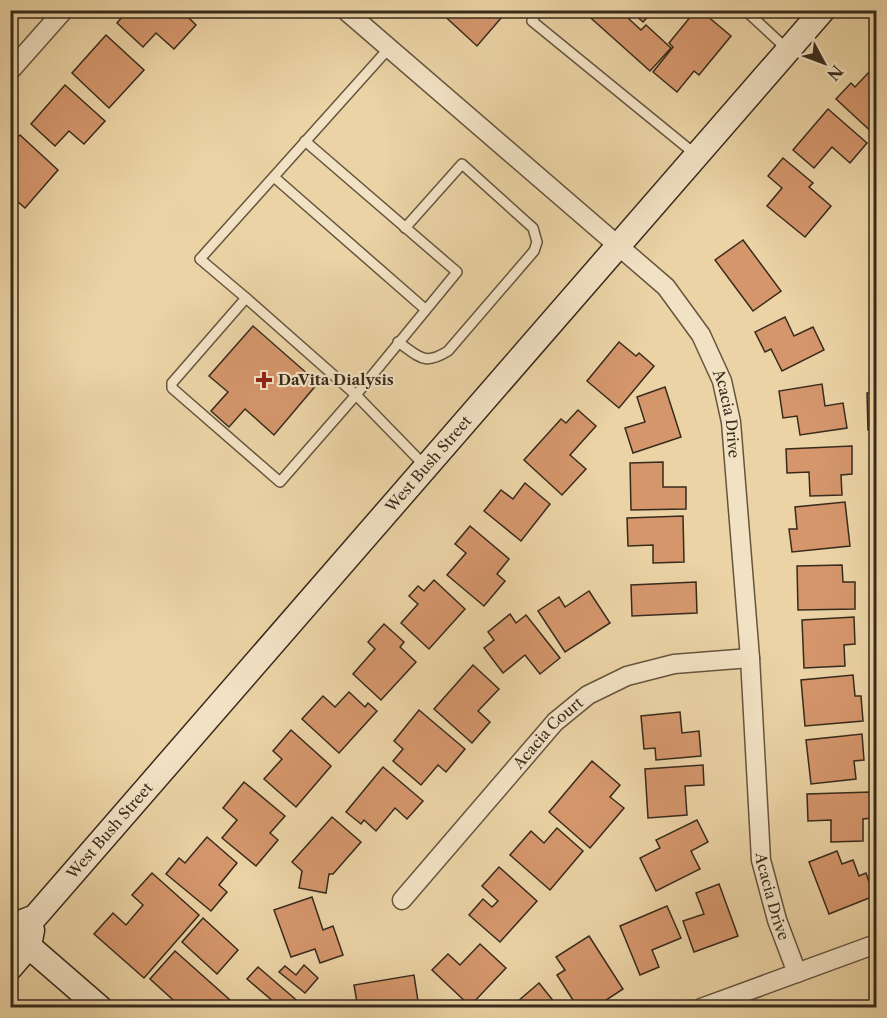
<svg xmlns="http://www.w3.org/2000/svg" width="887" height="1018" viewBox="0 0 887 1018" font-family="'Libre Caslon Text',serif">
  <style>
    .building { fill: #d5966c; stroke: #382b1c; stroke-width: 1.5 }
    .lines { fill: none; stroke-linecap: round; stroke-linejoin: round }
    .lane-casing { stroke: #65553e; stroke-width: 12 }
    .street-casing { stroke: #65553e; stroke-width: 21 }
    .secondary-casing { stroke: #382b1c; stroke-width: 27 }
    .lane { stroke: #f2e2c4; stroke-width: 9 }
    .street { stroke: #f2e2c4; stroke-width: 18 }
    .secondary { stroke: #f2e2c4; stroke-width: 24 }
    .poi-dot { fill: #8f2418; stroke: #f2e2c4; stroke-width: 2 }
    .labels { text-anchor: middle; stroke-width: 4.5; stroke-linejoin: round; paint-order: stroke }
    .poi-label { font-size: 15px; font-weight: bold; fill: #382b1c; stroke: #f2e2c4; text-anchor: start }
    .street-label { font-size: 15px; fill: #382b1c; stroke: #f2e2c4 }
  </style>
  <rect width="100%" height="100%" fill="#ebd3a5"/>
  <filter id="stains"><feTurbulence type="fractalNoise" baseFrequency=".00333" numOctaves="4"/><feColorMatrix values="0 0 0 0 .2 0 0 0 0 .09 0 0 0 0 .02 0 0 0 .5 -.17"/></filter>
  <radialGradient id="worn" r=".72"><stop offset=".6" stop-color="#630" stop-opacity="0"/><stop offset="1" stop-color="#630" stop-opacity=".3"/></radialGradient>
  <!-- building -->
  <g class="building">
    <path d="M128 10H181L196 25 174 49 156 33 143 47 117 23Z"/>
    <path d="M438 10H508L477 46Z"/>
    <path d="M654 10 643 22 634 14 629 19 641 30 646 25 671 48 650 71 583 11Z"/>
    <path d="M696 10H700L731 36 699 75 694 71 677 92 653 72 673 47 669 43Z"/>
    <path d="M106 35 144 70 109 108 72 73Z"/>
    <path d="M870 71 876 77V136L836 99 851 83 855 87Z"/>
    <path d="M65 85 105 121 84 144 69 131 55 146 31 124Z"/>
    <path d="M828 109 867 143 850 163 832 147 814 168 793 150Z"/>
    <path d="M20 135 58 170 25 208 10 195V145Z"/>
    <path d="M783 158 813 183 809 187 831 206 805 237 767 206 782 188 768 176Z"/>
    <path d="M743 240 781 291 753 311 715 260Z"/>
    <path d="M785 317 794 336 813 327 824 350 782 371 771 349 765 352 755 332Z"/>
    <path d="M253 326 318 383 274 435 245 409 229 427 211 411 228 392 209 376Z"/>
    <path d="M619 342 636 356 639 353 654 366 619 408 587 381Z"/>
    <path d="M822 384 825 406 843 403 847 428 800 435 797 416 783 418 779 391Z"/>
    <path d="M665 387 681 437 633 453 625 428 645 422 637 397Z"/>
    <path d="M867 393H876V429L868 430Z"/>
    <path d="M578 410 596 426 570 455 586 469 562 495 524 460 561 419 566 423Z"/>
    <path d="M852 446V474L841 475 842 495 810 496 809 472 787 473 786 449Z"/>
    <path d="M663 462V487H686V509L631 510 630 463Z"/>
    <path d="M525 483 550 504 521 541 484 511 501 490 513 499Z"/>
    <path d="M845 502 850 546 792 552 789 529H797L795 507Z"/>
    <path d="M683 516 684 562 653 563V545L628 546 627 518Z"/>
    <path d="M470 526 509 559 497 574 505 581 484 606 447 575 466 553 455 544Z"/>
    <path d="M842 565 843 582H855V609L798 610 797 566Z"/>
    <path d="M434 580 465 609 429 649 401 623 418 604 409 596 418 586 424 591Z"/>
    <path d="M696 582 697 613 632 616 631 585Z"/>
    <path d="M589 591 610 623 565 652 538 611 559 597 565 607Z"/>
    <path d="M510 614 516 623 526 615 560 658 540 674 525 655 503 673 484 648 494 640 488 632Z"/>
    <path d="M854 617 855 644 844 645 845 666 804 668 802 620Z"/>
    <path d="M384 624 404 642 400 647 416 662 381 700 353 674 375 649 368 642Z"/>
    <path d="M473 665 499 689 478 711 490 722 472 743 434 709Z"/>
    <path d="M853 675 855 696H861L863 721 805 726 801 680Z"/>
    <path d="M349 692 365 707 368 703 377 711 339 753 302 719 323 696 335 707Z"/>
    <path d="M419 710 465 749 446 772 438 765 421 785 393 761 403 749 394 741Z"/>
    <path d="M680 712 682 733 699 731 701 756 656 760 655 748 644 749 641 716Z"/>
    <path d="M291 730 331 766 296 807 264 779 282 759 273 751Z"/>
    <path d="M862 734 864 760 854 761 856 779 811 784 806 740Z"/>
    <path d="M592 761 620 785 610 797 624 808 590 848 549 812Z"/>
    <path d="M703 765 704 785 685 786 687 815 648 818 645 769Z"/>
    <path d="M383 767 423 801 407 819 395 808 376 831 364 820 361 824 346 812Z"/>
    <path d="M244 782 285 816 270 833 278 840 256 866 222 838 237 820 223 808Z"/>
    <path d="M871 792 872 818 863 819V841L831 842V820L808 821 807 794Z"/>
    <path d="M332 817 361 842 333 874H329L326 893 299 888 302 871 292 862Z"/>
    <path d="M697 820 708 842 691 851 700 869 656 891 640 858 660 848 656 840Z"/>
    <path d="M557 828 583 851 550 890 510 855 531 831 544 843Z"/>
    <path d="M207 837 237 863 219 885 227 892 211 911 166 874 179 858 185 863Z"/>
    <path d="M837 851 842 864 853 860 859 876 866 873 874 896 829 914 809 862Z"/>
    <path d="M499 867 537 901 500 942 469 915 483 899 492 907 498 901 482 886Z"/>
    <path d="M152 873 199 915 144 978 94 934 113 913 126 925 143 905 132 895Z"/>
    <path d="M719 884 738 936 694 952 683 921 704 914 696 893Z"/>
    <path d="M312 897 323 930 333 926 343 955 320 963 315 949 291 957 274 910Z"/>
    <path d="M667 906 681 938 652 950 659 967 640 975 620 926Z"/>
    <path d="M203 918 238 950 217 974 182 942Z"/>
    <path d="M589 936 623 989 594 1008H578L557 975 565 970 556 957Z"/>
    <path d="M480 944 506 968 470 1006 432 970 448 954 460 965Z"/>
    <path d="M175 951 239 1008H182L150 979Z"/>
    <path d="M304 965 318 978 305 993 279 972 285 966 296 975Z"/>
    <path d="M258 967 301 1004 298 1008H281L247 979Z"/>
    <path d="M414 975 419 1008H358L354 985Z"/>
    <path d="M539 983 559 1008H510Z"/>
  </g>
  <g class="lines">
    <!-- lane casing -->
    <g class="lane-casing">
      <g id="lane">
        <path d="M538 10 532 21 695 154"/>
        <path d="M745 10 787 49"/>
        <path d="M305 141 457 272 356 395 280 482 172 388V383L246 298 356 395 425 466"/>
        <path d="M274 177 425 309"/>
        <path d="M246 298 200 259 390 47"/>
        <path d="M398 342C420 357 424 366 448 351L534 251 537 242 533 228 462 164 405 228"/>
      </g>
    </g>
    <!-- street casing -->
    <g class="street-casing">
      <g id="street">
        <path id="s1" d="M345 10 666 287 701 335 722 381 731 422 750 658 761 860 777 920 797 973"/>
        <path d="M10 71 64 10"/>
        <path id="s2" d="M402 900 555 722 588 695 627 676 674 664 750 658"/>
        <path d="M701 1008 876 944"/>
      </g>
    </g>
    <!-- secondary casing -->
    <g class="secondary-casing">
      <g id="secondary">
        <path id="s3" d="M10 927 35 917 823 10"/>
        <path d="M10 930 100 1008"/>
        <path d="M10 968 29 946 32 930"/>
      </g>
    </g>
    <!-- lane -->
    <use href="#lane" class="lane"/>
    <!-- street -->
    <use href="#street" class="street"/>
    <!-- secondary -->
    <use href="#secondary" class="secondary"/>
  </g>
  <!-- markers -->
  <path class="poi-dot" d="M261 371h6v6h6v6h-6v6h-6v-6h-6v-6h6z"/>
  <g class="labels">
    <!-- poi labels -->
    <g class="poi-label">
      <text x="278" y="385">DaVita Dialysis</text>
    </g>
    <!-- street labels -->
    <g class="street-label">
      <text dy="5" stroke="none"><textPath href="#s1" startOffset="567">Acacia Drive</textPath></text>
      <text dy="5" stroke="none"><textPath href="#s3" startOffset="627">West Bush Street</textPath></text>
      <text dy="5" stroke="none"><textPath href="#s2" startOffset="222">Acacia Court</textPath></text>
      <text dy="5" stroke="none"><textPath href="#s3" startOffset="141">West Bush Street</textPath></text>
      <text dy="5" stroke="none"><textPath href="#s1" startOffset="1053">Acacia Drive</textPath></text>
    </g>
  </g>
  <!-- margin -->
  <rect width="887" height="1018" fill="none" stroke="#ebd3a5" stroke-width="36"/>
  <rect x="12" y="12" width="863" height="994" fill="none" stroke="#382b1c" stroke-width="3"/>
  <rect x="18" y="18" width="851" height="982" fill="none" stroke="#382b1c" stroke-width="1.5"/>
  <!-- north arrow -->
  <g transform="translate(824 63) rotate(131)" stroke="#f2e2c4" stroke-width="4.5" paint-order="stroke">
  <path d="M0-4.5L10 22L0 15L-10 22Z" fill="#382b1c"/>
  <text y="-9" font-size="16" font-weight="bold" text-anchor="middle" fill="#382b1c">N</text>
  </g>
  <rect width="100%" height="100%" filter="url(#stains)"/>
  <rect width="100%" height="100%" fill="url(#worn)"/>
</svg>
